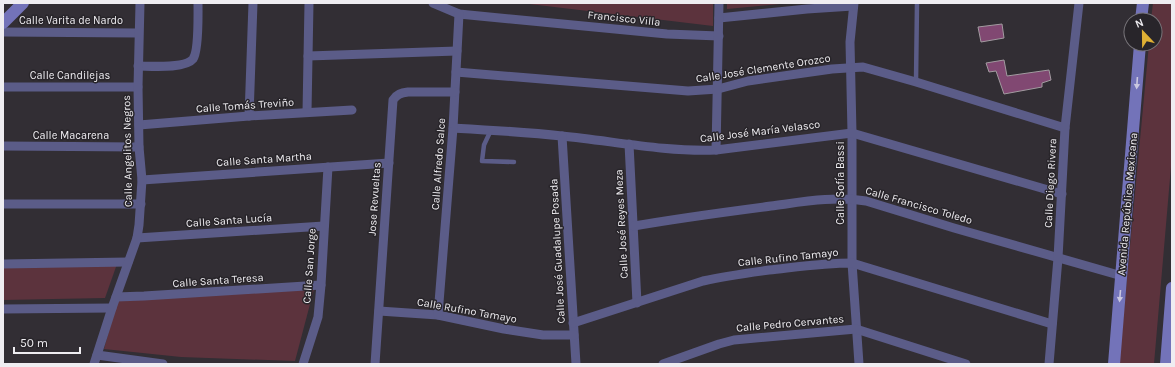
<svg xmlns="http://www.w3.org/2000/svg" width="1175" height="367" viewBox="0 0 1175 367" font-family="Karla,sans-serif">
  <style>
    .green { fill: #5c333d }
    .building { fill: #814872; stroke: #a29ba0 }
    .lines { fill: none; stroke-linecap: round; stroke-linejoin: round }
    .lane { stroke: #5b5c88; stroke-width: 4.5 }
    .street { stroke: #5b5c88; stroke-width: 9 }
    .secondary { stroke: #7373b9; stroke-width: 12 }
    .oneway { fill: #cac8e0 }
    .labels { text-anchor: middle; stroke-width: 3; stroke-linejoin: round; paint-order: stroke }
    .street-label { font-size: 11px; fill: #efedf1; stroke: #28252a }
  </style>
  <rect width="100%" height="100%" fill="#322e34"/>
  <!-- green -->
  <g class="green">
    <path d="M521 3H713V26Z"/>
    <path d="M727 3H790L727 9Z"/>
    <path d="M1153 3H1172V155L1154 364H1119L1149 44H1155V20H1151Z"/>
    <path d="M117 264 105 298 3 300V266Z"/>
    <path d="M314 289 295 361 181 357 104 349 117 301Z"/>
  </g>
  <!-- building -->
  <g class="building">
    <path d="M1002 24 1004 38 981 42 978 27Z"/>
    <path d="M1004 60 1007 76 1049 70 1051 80 1042 83V87L1004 94 996 71 989 72 986 63Z"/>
  </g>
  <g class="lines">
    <!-- lane -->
    <g class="lane">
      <path d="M916 82 917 3"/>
      <path d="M491 130 484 145 482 161 514 162"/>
    </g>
    <!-- street -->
    <g class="street">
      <path d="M433 3 459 14 667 34 719 36"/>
      <path d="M854 3 850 42 852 133V263L859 364"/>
      <path d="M719 18 807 9 853 6"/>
      <path d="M3 32 138 33"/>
      <path d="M308 56 457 51"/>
      <path d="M138 66C150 66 185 69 193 59 199 51 198 14 198 3"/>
      <path d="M456 72 688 91 718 89 748 81 832 69 863 67 916 82 1065 128"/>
      <path d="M3 87H138"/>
      <path d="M307 112 309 3"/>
      <path d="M249 116 253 3"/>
      <path d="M139 125 249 116 352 110"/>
      <path d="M453 128C489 130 526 132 562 136 613 141 665 152 716 150L852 133 1062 194"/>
      <path d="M562 136 576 364"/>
      <path d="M629 144 637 303"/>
      <path d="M3 146 139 147"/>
      <path d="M716 150 719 3"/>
      <path d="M142 180 389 163"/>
      <path d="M3 204H141"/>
      <path d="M634 226C679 218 725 212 771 206 802 202 834 196 866 201L954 228 1122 276"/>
      <path d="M137 238 324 226"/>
      <path d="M3 264 128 262"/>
      <path d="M116 297 144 296 321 285"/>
      <path d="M3 309 112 308"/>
      <path d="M379 311 438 315 504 329 543 335H574"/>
      <path d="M438 315 453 128 459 14"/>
      <path d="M573 323 703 281C725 276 747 273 769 270 797 267 824 263 852 263L1052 324"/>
      <path d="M97 355 163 364"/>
      <path d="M94 364 112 308 137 238 139 225 142 180 139 147 138 87 140 3"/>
      <path d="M303 364 318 317 321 285 328 167"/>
      <path d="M375 364 393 100C397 94 401 93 408 92H455"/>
      <path d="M663 364 719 344 734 340 856 329 966 364"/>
      <path d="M1049 364 1058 258 1065 128 1079 3"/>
    </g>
    <!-- secondary -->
    <g class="secondary">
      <path d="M1141 20 1143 3"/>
      <path d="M3 23 23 3"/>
      <path d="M1114 364 1140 44"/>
      <path d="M1166 364 1172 288"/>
    </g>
  </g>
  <!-- one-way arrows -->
  <defs><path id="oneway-solid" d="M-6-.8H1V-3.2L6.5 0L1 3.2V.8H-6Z"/></defs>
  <g class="oneway">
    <use href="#oneway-solid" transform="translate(1137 83) rotate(94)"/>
    <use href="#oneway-solid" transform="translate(1120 296) rotate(95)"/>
  </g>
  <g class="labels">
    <!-- street labels -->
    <g class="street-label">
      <text transform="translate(624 18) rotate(6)" y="4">Francisco Villa</text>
      <text x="71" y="24">Calle Varita de Nardo</text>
      <text transform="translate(763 68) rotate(-9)" y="4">Calle José Clemente Orozco</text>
      <text x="70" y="79">Calle Candilejas</text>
      <text transform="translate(245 105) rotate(-4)" y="4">Calle Tomás Treviño</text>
      <text transform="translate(760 131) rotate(-7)" y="4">Calle José María Velasco</text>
      <text x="71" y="139">Calle Macarena</text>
      <text transform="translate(127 151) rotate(-91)" y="4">Calle Angelitos Negros</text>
      <text transform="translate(264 159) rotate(-4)" y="4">Calle Santa Martha</text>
      <text transform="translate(438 164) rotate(-86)" y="4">Calle Alfredo Salce</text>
      <text transform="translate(840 183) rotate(-90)" y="4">Calle Sofía Bassi</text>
      <text transform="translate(1050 183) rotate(-87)" y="4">Calle Diego Rivera</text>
      <text transform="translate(374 199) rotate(-86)" y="4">Jose Revueltas</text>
      <text transform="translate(1127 204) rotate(-85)" y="4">Avenida República Mexicana</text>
      <text transform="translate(919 205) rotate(16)" y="4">Calle Francisco Toledo</text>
      <text transform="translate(229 220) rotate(-4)" y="4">Calle Santa Lucía</text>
      <text transform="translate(621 224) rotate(-93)" y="4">Calle José Reyes Meza</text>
      <text transform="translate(557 251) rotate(-93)" y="4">Calle José Guadalupe Posada</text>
      <text transform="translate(788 257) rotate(-6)" y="4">Calle Rufino Tamayo</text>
      <text transform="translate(309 266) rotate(-86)" y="4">Calle San Jorge</text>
      <text transform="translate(218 280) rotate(-4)" y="4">Calle Santa Teresa</text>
      <text transform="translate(467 310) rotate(10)" y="4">Calle Rufino Tamayo</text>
      <text transform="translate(790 323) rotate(-5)" y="4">Calle Pedro Cervantes</text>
    </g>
  </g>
  <!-- border -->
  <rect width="1175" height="367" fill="none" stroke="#efedf1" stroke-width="8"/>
  <!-- north arrow -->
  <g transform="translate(1143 32) rotate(338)"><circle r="19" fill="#28252a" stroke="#78757a"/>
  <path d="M0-3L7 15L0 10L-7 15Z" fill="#dfb034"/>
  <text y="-6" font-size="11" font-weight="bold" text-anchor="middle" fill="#efedf1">N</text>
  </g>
  <!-- scale -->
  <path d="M14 347v6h66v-6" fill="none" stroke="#efedf1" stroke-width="2"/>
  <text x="20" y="347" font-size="12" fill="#efedf1" stroke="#28252a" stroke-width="3" paint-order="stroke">50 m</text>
</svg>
